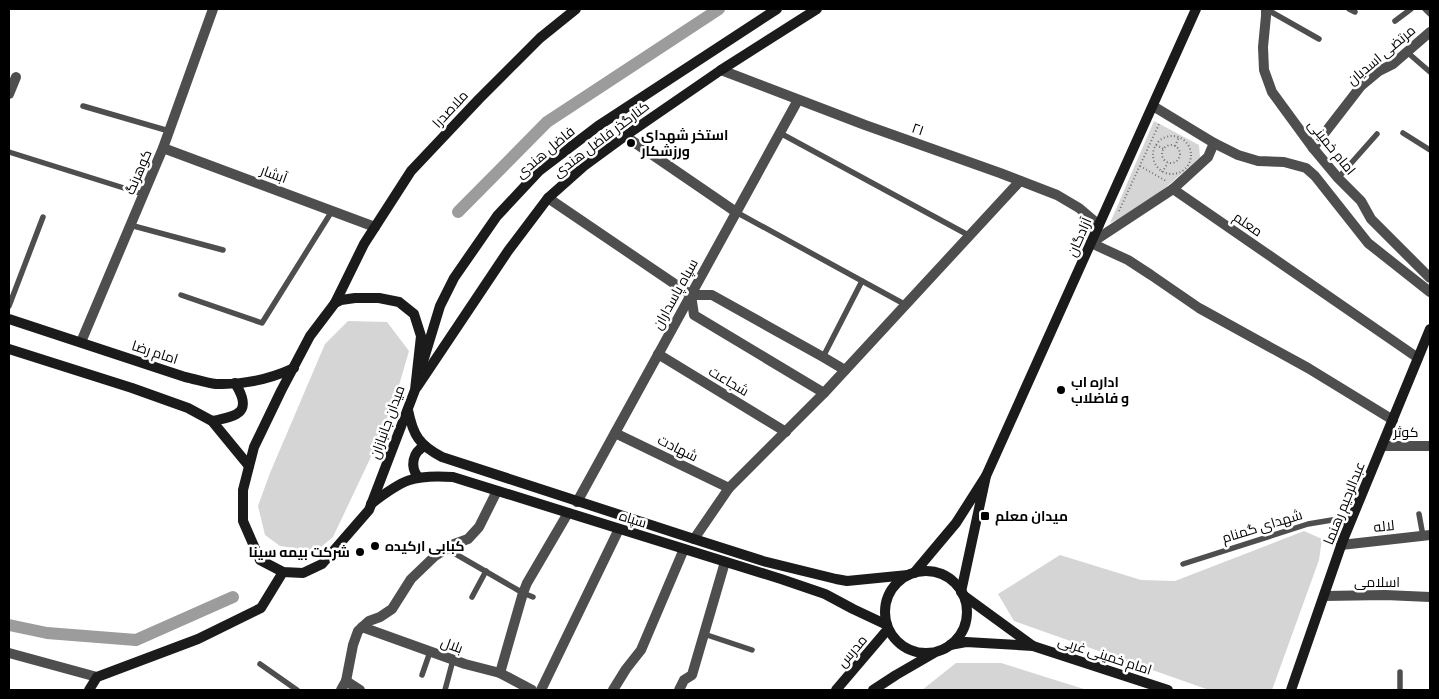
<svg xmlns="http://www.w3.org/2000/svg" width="1439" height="699" viewBox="0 0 1439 699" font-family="'Source Sans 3',Cairo,sans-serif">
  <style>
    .green { fill: #d5d5d5 }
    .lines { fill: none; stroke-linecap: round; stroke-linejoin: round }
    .canal { stroke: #9c9c9c; stroke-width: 12 }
    .path { stroke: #707070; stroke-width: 2; stroke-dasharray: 1 2.5; stroke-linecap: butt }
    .lane { stroke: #4e4e4e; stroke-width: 5.5 }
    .street { stroke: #4e4e4e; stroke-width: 10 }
    .secondary { stroke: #1b1b1b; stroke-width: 10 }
    .poi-dot { fill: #000; stroke: #fff; stroke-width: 2 }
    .labels { text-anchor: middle; stroke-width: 5; stroke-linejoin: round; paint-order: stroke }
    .street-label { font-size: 14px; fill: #000; stroke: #fff }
    .poi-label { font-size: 14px; font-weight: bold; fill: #000; stroke: #fff; text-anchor: start }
  </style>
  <rect width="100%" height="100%" fill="#fff"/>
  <!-- green -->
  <g class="green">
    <path d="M1154 121 1199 145 1200 157C1172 182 1146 208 1110 223Z"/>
    <path d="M348 321 387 322 409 351 395 399 369 461 333 537 316 551 280 546 265 535 258 506 270 473 325 344Z"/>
    <path d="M1304 531 1322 539 1319 560 1272 690H1209L1014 621 998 594 1060 555 1141 580 1175 581Z"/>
    <path d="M956 663H1001L1087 690H922Z"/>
  </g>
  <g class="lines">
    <!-- canal -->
    <g class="canal">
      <path d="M458 212 547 122 719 9"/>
      <path d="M9 625 47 633 136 640 233 597"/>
    </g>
    <!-- path -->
    <g class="path">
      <circle cx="1172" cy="155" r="19"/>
      <path d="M1156 145 1164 149"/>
      <circle cx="1171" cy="154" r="9"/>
      <path d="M1175 146 1179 137"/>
      <path d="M1140 166 1166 181"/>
      <path d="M1162 172 1168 163"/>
      <path d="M1119 211 1160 122"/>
    </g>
    <!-- lane -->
    <g class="lane">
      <path d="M1266 9 1319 39"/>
      <path d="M1349 9 1355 12"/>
      <path d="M1425 9 1430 14"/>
      <path d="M1395 21 1411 9"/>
      <path d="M1407 52 1430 72"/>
      <path d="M83 106 169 131"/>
      <path d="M780 133 970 236"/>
      <path d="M1403 133 1430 150"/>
      <path d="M9 152 143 194"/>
      <path d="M1338 178 1377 134"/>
      <path d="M736 212 906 305"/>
      <path d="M130 225 223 250"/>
      <path d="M181 295 262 323 332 211"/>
      <path d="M9 306 43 217"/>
      <path d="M823 357 862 281"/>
      <path d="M1419 514 1423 536"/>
      <path d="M447 549 523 593 533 597"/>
      <path d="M1183 564 1308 524 1332 520 1350 523"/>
      <path d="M472 597 486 571"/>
      <path d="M704 634 752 650"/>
      <path d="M260 664 297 690"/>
      <path d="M1400 672V690"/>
      <path d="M422 675 430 652"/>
      <path d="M445 690 453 660"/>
    </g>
    <!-- street -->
    <g class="street">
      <path d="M1266 9V16L1263 47 1264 70 1272 92 1313 148 1338 178 1361 201 1371 219 1430 278"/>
      <path d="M721 70 865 125 1000 173 1057 195 1079 208 1099 225"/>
      <path d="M9 94 16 77"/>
      <path d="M1153 106 1214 143 1208 157 1173 189 1418 358"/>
      <path d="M625 136 736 212"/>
      <path d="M1214 143 1238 155 1258 161 1284 162 1306 168 1315 176 1368 243 1430 292"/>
      <path d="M163 148 375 227"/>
      <path d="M1313 148 1361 86 1379 71 1393 64 1430 32"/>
      <path d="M548 198 691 295H712L823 357 845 370"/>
      <path d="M1091 243 1128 260 1151 275 1199 308 1308 368 1393 420"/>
      <path d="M1091 243 1173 189"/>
      <path d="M691 295 694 315 824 393"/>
      <path d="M81 342 163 148 213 9"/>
      <path d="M658 354 786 432"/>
      <path d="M615 433 729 488"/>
      <path d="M1382 446H1430"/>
      <path d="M577 502 798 100"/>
      <path d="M694 539 729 488 824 393 1020 181"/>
      <path d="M1341 545 1430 535"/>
      <path d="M1324 596 1385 595 1430 597"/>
      <path d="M362 627 465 664 500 673 532 690"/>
      <path d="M9 653 97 677"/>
      <path d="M500 673 523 593 527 583 568 513"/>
      <path d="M346 681 360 690"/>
      <path d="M341 690 346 681 353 645 358 631 369 621 380 617 392 609 411 579 435 556 454 544 468 539 479 527 497 491"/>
      <path d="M541 690 619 529"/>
      <path d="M613 690 626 669 641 650 684 549"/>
      <path d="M679 690 684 680 692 675 725 562"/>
    </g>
    <!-- secondary -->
    <g class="secondary">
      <path d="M355 298H379L399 302 414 314 421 336 415 390 369 510 322 564 303 573 283 572 260 560 243 521V490L254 447 281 391 310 336 335 303 341 300Z"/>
      <path d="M335 303 364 244 411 171 479 99 540 38 576 9"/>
      <path d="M9 319 185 377C195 379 206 383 216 384 243 385 270 379 294 368"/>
      <path d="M9 349 132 388 188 408 212 421 249 466"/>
      <path d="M422 365 440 306 454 278 497 216 539 171 598 126 777 9"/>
      <path d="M417 387 508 251 548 198 584 166 625 136 721 70 817 9"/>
      <path d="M408 410C413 435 419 445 442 457L694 539 763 561 836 579 847 581 908 575"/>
      <path d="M212 421C239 416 253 412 235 383"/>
      <path d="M986 476 1196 9"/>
      <path d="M418 477C410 467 412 452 425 446"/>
      <path d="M371 504C402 480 413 474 453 477L781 579 825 594 853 609 887 625"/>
      <circle cx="926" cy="612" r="41"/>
      <path d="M914 573 956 523 986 476 961 592"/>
      <path d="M950 645 966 642 1033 646 963 595"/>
      <path d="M1033 646 1168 690"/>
      <path d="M89 690 97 677 198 639 261 608 283 572"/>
      <path d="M836 690 888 629"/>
      <path d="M873 690 896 675 934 653"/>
      <path d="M1291 690 1343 540 1430 329"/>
    </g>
  </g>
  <!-- markers -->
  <g class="poi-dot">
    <circle cx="631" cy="143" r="5"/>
    <circle cx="1061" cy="390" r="5"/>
    <rect x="980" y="511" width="10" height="10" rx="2.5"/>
    <circle cx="375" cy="546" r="5"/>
    <circle cx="360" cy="552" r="5"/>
  </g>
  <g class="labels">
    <!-- street labels -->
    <g class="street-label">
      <text transform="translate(1381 55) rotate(-40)" y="5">مرتضی اسدیان</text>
      <text transform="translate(450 109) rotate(-47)" y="5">ملاصدرا</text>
      <text transform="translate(918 129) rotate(19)" y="5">۲۱</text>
      <text transform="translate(601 139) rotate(-37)" y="5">کنارگذر فاضل هندی</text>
      <text transform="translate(1332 147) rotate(51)" y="5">امام خمینی</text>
      <text transform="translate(545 152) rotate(-40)" y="5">فاضل هندی</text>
      <text transform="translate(138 172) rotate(-67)" y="5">کوهرنگ</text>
      <text transform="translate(274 174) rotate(20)" y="5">آبشار</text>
      <text transform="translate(1248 224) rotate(34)" y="5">معلم</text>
      <text transform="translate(1079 237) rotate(-66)" y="5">آزادگان</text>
      <text transform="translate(675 294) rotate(-61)" y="5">سپاه پاسداران</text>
      <text transform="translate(155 352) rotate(18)" y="5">امام رضا</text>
      <text transform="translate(729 381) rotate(31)" y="5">شجاعت</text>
      <text transform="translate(387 422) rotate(-70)" y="5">میدان جانبازان</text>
      <text x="1406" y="437">کوثر</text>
      <text transform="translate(678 448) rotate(26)" y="5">شهادت</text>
      <text transform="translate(1344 503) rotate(-68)" y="5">عبدالرحیم رهنما</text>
      <text transform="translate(633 519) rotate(17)" y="5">سپاه</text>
      <text transform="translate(1262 526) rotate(-17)" y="5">شهدای گمنام</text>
      <text transform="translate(1384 526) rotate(-6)" y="5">لاله</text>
      <text x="1377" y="587">اسلامی</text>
      <text transform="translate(452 645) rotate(20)" y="5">بلال</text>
      <text transform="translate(852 651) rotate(-49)" y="5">مدرس</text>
      <text transform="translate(1105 655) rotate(18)" y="5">امام خمینی غربی</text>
    </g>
    <!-- poi labels -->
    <g class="poi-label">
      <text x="641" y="140">استخر شهدای<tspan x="641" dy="16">ورزشکار</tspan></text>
      <text x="1071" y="387">اداره اب<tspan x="1071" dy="16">و فاضلاب</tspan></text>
      <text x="995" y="521">میدان معلم</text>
      <text x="385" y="551">کبابی ارکیده</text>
      <text x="350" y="557" text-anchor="end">شرکت بیمه سینا</text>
    </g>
  </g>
  <!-- border -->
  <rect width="1439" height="699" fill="none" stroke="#000000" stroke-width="20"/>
</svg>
